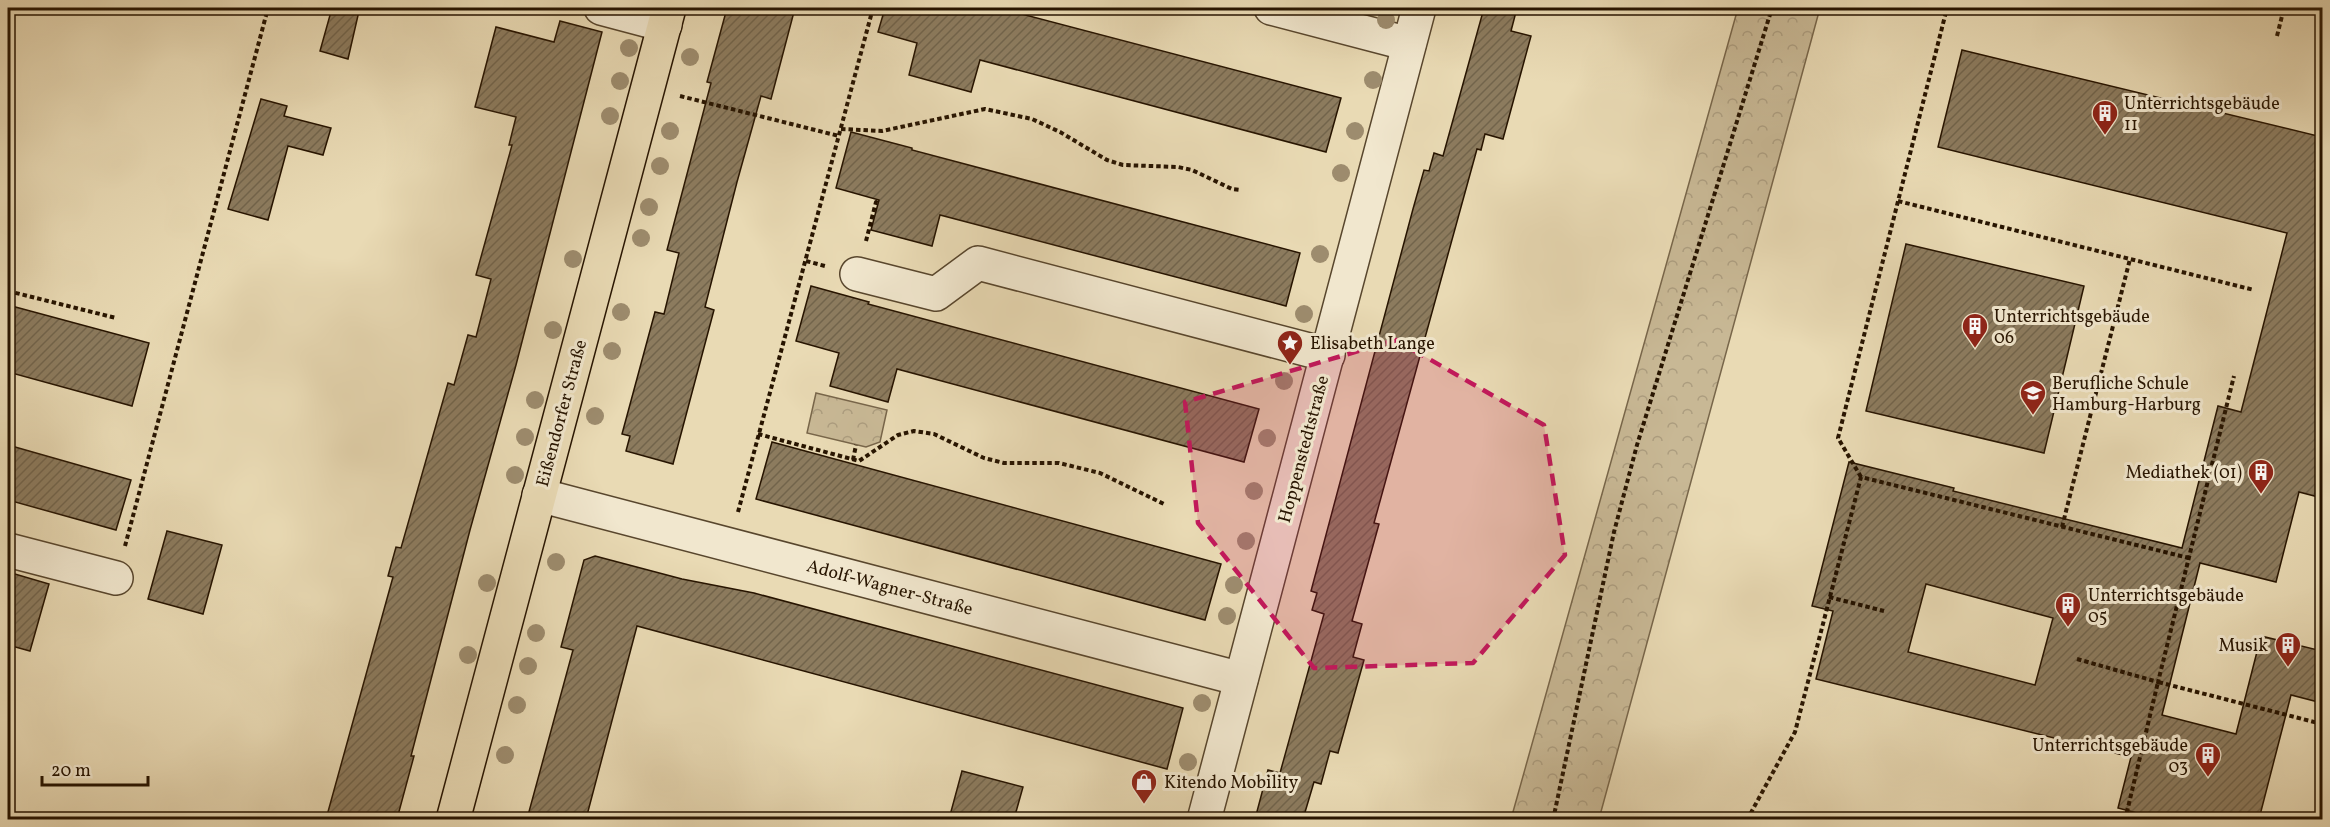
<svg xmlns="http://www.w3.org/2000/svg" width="2330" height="827" viewBox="0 0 2330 827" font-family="Vollkorn,serif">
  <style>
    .forest { fill: url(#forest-crowns); stroke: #78664a; stroke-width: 1.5 }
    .building { fill: url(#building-hatch); stroke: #271400; stroke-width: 1.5; fill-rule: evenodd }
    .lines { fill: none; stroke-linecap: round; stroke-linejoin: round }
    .minor-casing { stroke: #58462d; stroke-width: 36 }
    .major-casing { stroke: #271400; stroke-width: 36 }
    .path { stroke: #271400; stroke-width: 4; stroke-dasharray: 4.5 3; stroke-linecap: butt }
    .minor { stroke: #f1e7ce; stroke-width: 33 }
    .major { stroke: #e9dab4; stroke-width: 33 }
    .tree { fill: #9d8c6e }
    .marked { fill: #c2185b; fill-opacity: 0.2; stroke: #c2185b; stroke-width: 4.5; stroke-dasharray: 12 8; stroke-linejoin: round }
    .labels { text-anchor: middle; stroke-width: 6; stroke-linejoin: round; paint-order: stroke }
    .poi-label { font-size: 18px; fill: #271400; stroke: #f1e7ce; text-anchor: start }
    .street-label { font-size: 18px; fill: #271400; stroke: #f1e7ce }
  </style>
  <defs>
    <pattern id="forest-crowns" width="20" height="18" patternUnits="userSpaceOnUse" patternTransform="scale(1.5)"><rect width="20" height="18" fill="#c8b895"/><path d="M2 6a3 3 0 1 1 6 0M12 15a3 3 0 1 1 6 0" fill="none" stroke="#ac9d7f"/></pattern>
    <pattern id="building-hatch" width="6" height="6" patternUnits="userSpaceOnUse" patternTransform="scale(1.5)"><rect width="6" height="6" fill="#8c7b5e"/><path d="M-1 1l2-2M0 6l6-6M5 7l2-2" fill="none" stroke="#72644b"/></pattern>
  </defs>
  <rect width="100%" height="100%" fill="#e9dab4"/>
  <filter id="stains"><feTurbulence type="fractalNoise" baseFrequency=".00333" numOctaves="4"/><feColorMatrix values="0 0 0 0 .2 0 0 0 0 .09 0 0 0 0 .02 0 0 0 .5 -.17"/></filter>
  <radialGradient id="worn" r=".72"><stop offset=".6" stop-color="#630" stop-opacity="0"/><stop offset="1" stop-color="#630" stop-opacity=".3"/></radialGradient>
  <!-- forest -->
  <g class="forest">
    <path d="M1738 8H1820L1599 819H1511Z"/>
    <path d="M816 393 887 410 880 442 866 447 807 433Z"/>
  </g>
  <!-- building -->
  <g class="building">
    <path d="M332 8H343L359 11 348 59 320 51Z"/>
    <path d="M727 8H795L771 99 761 96 737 182 705 307 714 310 673 464 626 451 630 436 622 434 655 312 664 314 679 253 667 250 711 83 707 82Z"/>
    <path d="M885 8H999L1341 98 1326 152 980 60 971 92 909 75 917 43 878 32Z"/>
    <path d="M1484 8H1517L1511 31 1531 36 1503 139 1485 134 1481 150 1477 149 1374 523 1379 524 1352 621 1362 624 1353 657 1364 660 1338 753 1330 751 1321 784 1314 782 1303 819H1255L1268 770 1280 773 1324 614 1312 610 1317 593 1311 591 1413 209 1424 170 1429 171 1434 153 1443 156Z"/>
    <path d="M560 21 602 32 516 365 470 530 411 756H414L397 819H326L393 577 388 576 396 547 401 548 448 383 454 385 468 335 476 337 491 279 476 275 512 145H509L516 117 475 107 496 27 554 42Z"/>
    <path d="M1962 50 2322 137V498L2299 492 2276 582 2200 563 2162 715 2236 734 2261 636 2322 651V703L2291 695 2259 819H2135L2137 813 2118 808 2131 757 1816 679 1833 611 1812 606 1849 462 1954 488 1953 491 2182 548 2218 406 2241 412 2287 233 1938 147ZM1926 584 2053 618 2035 685 1908 652Z"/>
    <path d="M261 99 287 106 284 116 331 128 323 155 288 146 268 220 228 209Z"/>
    <path d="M851 132 912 148V150L1300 253 1286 306 940 215 932 246 871 230 879 200 836 188Z"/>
    <path d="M1906 244 2084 286 2044 453 1866 411Z"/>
    <path d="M811 286 869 302 868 304 1259 409 1244 462 897 369 888 402 830 386 839 353 796 341Z"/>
    <path d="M8 305 149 343 132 406 8 372Z"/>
    <path d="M772 442 1221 564 1205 620 756 499Z"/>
    <path d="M8 445 131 480 116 530 8 500Z"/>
    <path d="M167 531 222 545 203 614 148 599Z"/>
    <path d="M595 556 682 579 754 593 1183 708 1167 769 637 626 586 819H527L573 650 561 647 584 560Z"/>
    <path d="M8 572 49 584 30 651 8 645Z"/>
    <path d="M962 771 1023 787 1014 819H949Z"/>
  </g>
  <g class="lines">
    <!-- minor casing -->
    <g class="minor-casing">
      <g id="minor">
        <path d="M601 8 665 25"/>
        <path d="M1271 8 1409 44"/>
        <path d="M857 274 936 294 978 263 1328 355"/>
        <path d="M539 495 1241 679"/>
        <path d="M8 550 116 578"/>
        <path d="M1204 820 1419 8"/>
      </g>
    </g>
    <!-- major casing -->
    <g class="major-casing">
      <path id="major" d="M453 820 669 8"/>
    </g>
    <!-- path -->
    <g class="path">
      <path d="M2191 14 2193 8"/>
      <path d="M2277 36 2284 8"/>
      <path d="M680 96 839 136"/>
      <path d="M841 129 882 131 985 109 1032 119 1060 132 1107 160 1123 165 1178 167 1192 170 1232 189 1241 190"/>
      <path d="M1898 201 2254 290"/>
      <path d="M866 241 876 202 878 203"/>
      <path d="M806 261 825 266"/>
      <path d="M8 291 116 318"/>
      <path d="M758 434 859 461 898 435 914 431 934 434 984 458 1004 463H1059L1100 473 1166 505"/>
      <path d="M853 460 856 445"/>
      <path d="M1861 477 1838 438 1947 8"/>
      <path d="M738 512 873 8"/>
      <path d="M2062 527 2130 259"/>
      <path d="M125 546 268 8"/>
      <path d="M1829 597 1884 611"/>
      <path d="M2077 659 2158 682 2234 376"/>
      <path d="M1553 820 1614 532 1637 445 1772 8"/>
      <path d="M1747 820 1795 732 1861 477 2189 558"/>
      <path d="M2125 820 2158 682 2322 724"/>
    </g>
    <!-- minor -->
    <use href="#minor" class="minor"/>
    <!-- major -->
    <use href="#major" class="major"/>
  </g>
  <!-- trees -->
  <g class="tree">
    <circle cx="1386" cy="20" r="9"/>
    <circle cx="629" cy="48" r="9"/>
    <circle cx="690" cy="57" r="9"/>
    <circle cx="1373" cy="80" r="9"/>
    <circle cx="620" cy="81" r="9"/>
    <circle cx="610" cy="116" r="9"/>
    <circle cx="670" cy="131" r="9"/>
    <circle cx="1355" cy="131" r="9"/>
    <circle cx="660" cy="166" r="9"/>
    <circle cx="1341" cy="173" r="9"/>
    <circle cx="649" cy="207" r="9"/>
    <circle cx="641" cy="238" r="9"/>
    <circle cx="1320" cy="254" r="9"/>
    <circle cx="573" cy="259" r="9"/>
    <circle cx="621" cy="312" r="9"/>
    <circle cx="1304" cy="314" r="9"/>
    <circle cx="553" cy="330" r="9"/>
    <circle cx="612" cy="351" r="9"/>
    <circle cx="1284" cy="381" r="9"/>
    <circle cx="535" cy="400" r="9"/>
    <circle cx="595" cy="416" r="9"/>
    <circle cx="525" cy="437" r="9"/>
    <circle cx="1267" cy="438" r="9"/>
    <circle cx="515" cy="475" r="9"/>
    <circle cx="1254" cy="491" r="9"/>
    <circle cx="1246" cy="541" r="9"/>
    <circle cx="556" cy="562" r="9"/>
    <circle cx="487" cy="583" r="9"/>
    <circle cx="1234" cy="585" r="9"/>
    <circle cx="1227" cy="616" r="9"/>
    <circle cx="536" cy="633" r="9"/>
    <circle cx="468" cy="655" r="9"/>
    <circle cx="528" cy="666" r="9"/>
    <circle cx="1202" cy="703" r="9"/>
    <circle cx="517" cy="705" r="9"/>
    <circle cx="505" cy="755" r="9"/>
    <circle cx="1188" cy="762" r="9"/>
  </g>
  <!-- marked area -->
  <path class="marked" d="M1396 340 1544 425 1565 555 1473 663 1314 668 1198 523 1185 402Z"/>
  <!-- icons -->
  <defs>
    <g id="building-pin" transform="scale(1.35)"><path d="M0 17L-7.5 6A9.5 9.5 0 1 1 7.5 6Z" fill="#8f2418" stroke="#f1e7ce"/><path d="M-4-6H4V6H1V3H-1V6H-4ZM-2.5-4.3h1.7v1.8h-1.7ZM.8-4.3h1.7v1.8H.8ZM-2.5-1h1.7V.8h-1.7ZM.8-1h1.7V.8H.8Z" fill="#fff"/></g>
    <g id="sight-pin" transform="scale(1.35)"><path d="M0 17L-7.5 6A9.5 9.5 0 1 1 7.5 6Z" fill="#8f2418" stroke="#f1e7ce"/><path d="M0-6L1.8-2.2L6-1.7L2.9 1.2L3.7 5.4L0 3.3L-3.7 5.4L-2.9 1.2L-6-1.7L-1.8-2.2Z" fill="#fff"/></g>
    <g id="school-pin" transform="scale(1.35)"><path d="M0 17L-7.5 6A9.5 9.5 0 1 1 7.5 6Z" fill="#8f2418" stroke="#f1e7ce"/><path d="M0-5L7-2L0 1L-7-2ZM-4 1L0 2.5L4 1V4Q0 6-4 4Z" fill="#fff"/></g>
    <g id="shop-pin" transform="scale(1.35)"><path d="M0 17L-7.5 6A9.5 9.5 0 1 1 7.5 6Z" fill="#8f2418" stroke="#f1e7ce"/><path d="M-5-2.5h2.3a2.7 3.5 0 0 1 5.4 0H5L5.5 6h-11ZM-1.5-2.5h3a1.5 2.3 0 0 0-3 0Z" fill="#fff"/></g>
  </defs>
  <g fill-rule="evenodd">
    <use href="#building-pin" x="2105" y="113"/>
    <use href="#building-pin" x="1975" y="326"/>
    <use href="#sight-pin" x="1290" y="343"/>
    <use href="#school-pin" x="2033" y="393"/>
    <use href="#building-pin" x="2261" y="472"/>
    <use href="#building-pin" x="2068" y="605"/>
    <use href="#building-pin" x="2288" y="645"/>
    <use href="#building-pin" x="2208" y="755"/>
    <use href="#shop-pin" x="1144" y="782"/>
  </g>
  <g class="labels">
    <!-- poi labels -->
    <g class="poi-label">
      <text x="2124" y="109">Unterrichtsgebäude<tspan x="2124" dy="21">11</tspan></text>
      <text x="1994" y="322">Unterrichtsgebäude<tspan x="1994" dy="21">06</tspan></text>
      <text x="1310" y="349">Elisabeth Lange</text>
      <text x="2052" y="389">Berufliche Schule<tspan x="2052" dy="21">Hamburg-Harburg</tspan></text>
      <text x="2242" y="478" text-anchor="end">Mediathek (01)</text>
      <text x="2088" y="601">Unterrichtsgebäude<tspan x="2088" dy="21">05</tspan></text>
      <text x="2268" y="651" text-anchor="end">Musik</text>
      <text x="2188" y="751" text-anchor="end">Unterrichtsgebäude<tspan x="2188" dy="21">03</tspan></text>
      <text x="1164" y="788">Kitendo Mobility</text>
    </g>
    <!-- street labels -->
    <g class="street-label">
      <text transform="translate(561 413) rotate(-75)" y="6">Eißendorfer Straße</text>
      <text transform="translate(1303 449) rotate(-75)" y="6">Hoppenstedtstraße</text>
      <text transform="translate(890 587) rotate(15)" y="6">Adolf-Wagner-Straße</text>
    </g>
  </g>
  <!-- margin -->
  <rect width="2330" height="827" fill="none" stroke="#e9dab4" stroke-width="30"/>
  <rect x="9" y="9" width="2312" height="809" fill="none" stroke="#271400" stroke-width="3"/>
  <rect x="15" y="15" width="2300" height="797" fill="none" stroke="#271400" stroke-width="1.5"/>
  <!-- scale -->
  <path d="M42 776v9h106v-9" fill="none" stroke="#271400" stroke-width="3"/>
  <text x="51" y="776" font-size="18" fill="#271400" stroke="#f1e7ce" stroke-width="4.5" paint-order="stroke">20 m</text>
  <rect width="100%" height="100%" filter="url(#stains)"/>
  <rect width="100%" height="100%" fill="url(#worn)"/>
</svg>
